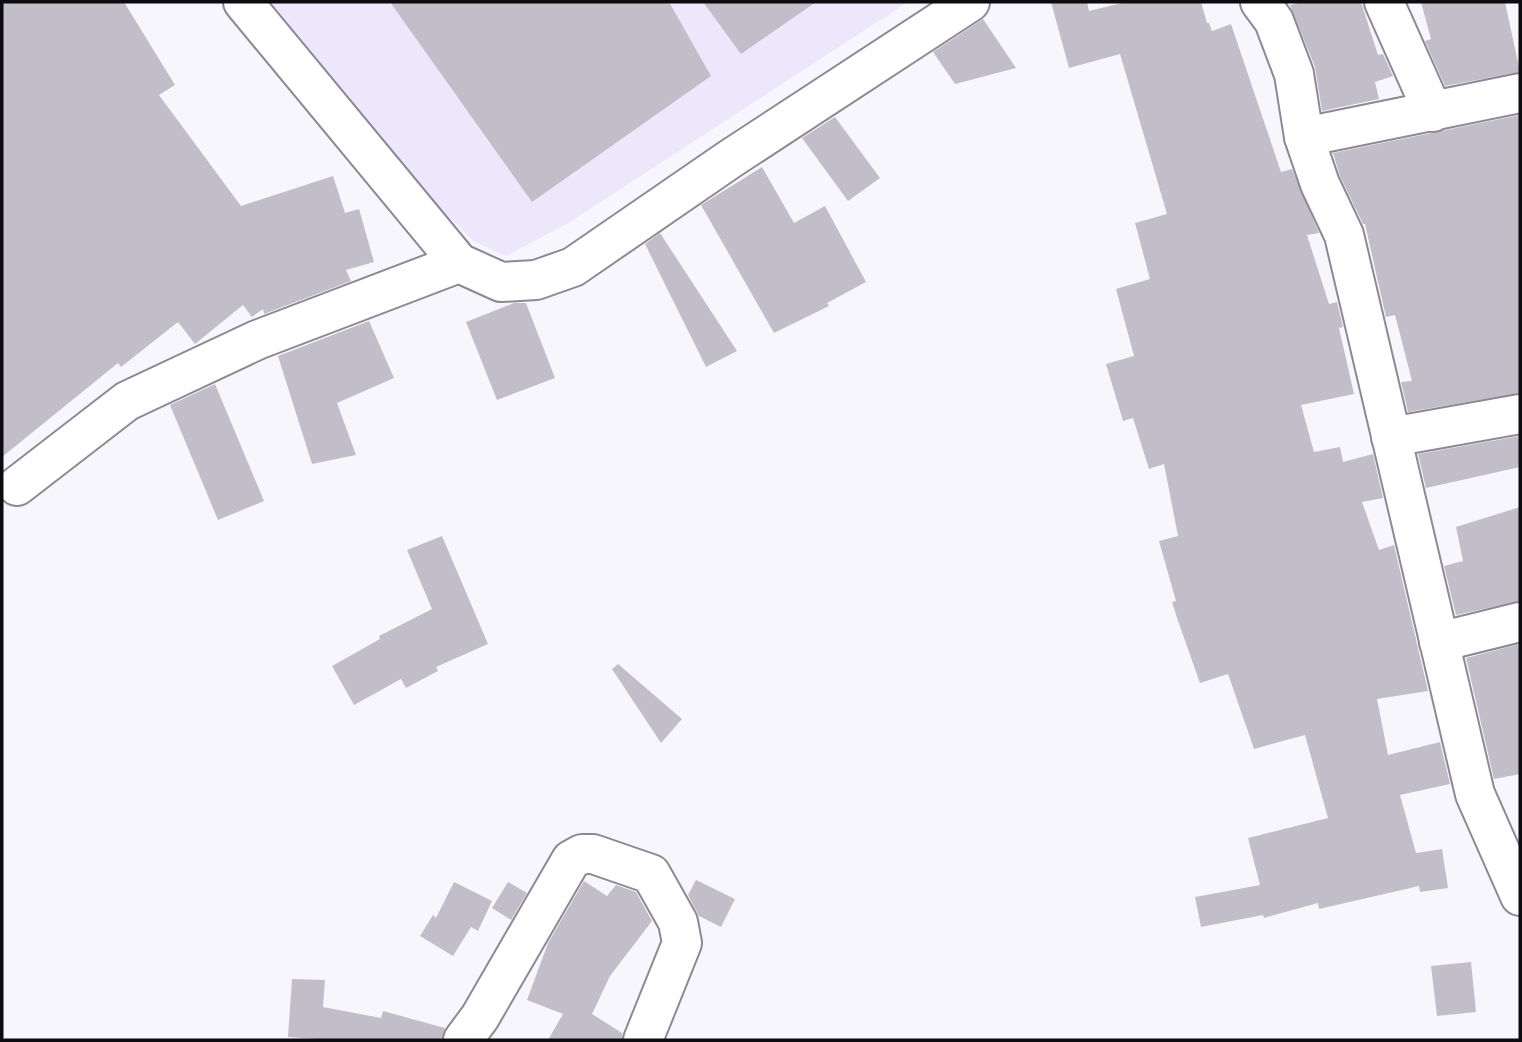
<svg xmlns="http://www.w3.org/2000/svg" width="1522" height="1042" viewBox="0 0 1522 1042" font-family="'Open Sans',sans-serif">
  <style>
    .built { fill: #ede7fb }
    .building { fill: #c1bec9 }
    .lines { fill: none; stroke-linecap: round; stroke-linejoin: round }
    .minor-casing { stroke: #8d8994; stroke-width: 42 }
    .minor { stroke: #fff; stroke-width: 38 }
  </style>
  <rect width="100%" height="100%" fill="#f8f6fd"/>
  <!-- built -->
  <path class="built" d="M263 2H908L570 222 506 256 473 241 418 186Z"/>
  <!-- building -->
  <g class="building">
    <path d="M2 2H124L175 85 159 95 241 206 333 176 345 213 359 209 374 262 346 270 351 281 264 314 263 309 252 317 243 305 195 344 178 322 121 367 118 363 2 457Z"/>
    <path d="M390 2H669L711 76 532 202Z"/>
    <path d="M703 2H816L741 54Z"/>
    <path d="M1051 2H1087L1089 11 1126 2H1201L1207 23H1209L1212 31 1231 24 1281 172 1292 169 1319 233 1307 235 1329 304 1337 302 1343 327 1339 328 1354 394 1301 405 1314 452 1340 447 1343 462 1373 454 1383 498 1362 502 1379 550 1394 545 1428 691 1377 699 1388 755 1440 742 1450 784 1400 795 1416 853 1442 849 1448 888 1420 892 1419 886 1319 909 1318 903 1264 918 1263 915 1201 927 1195 897 1260 885 1248 838 1328 818 1305 735 1254 749 1228 674 1200 683 1177 618 1172 602 1176 601 1159 541 1178 536 1164 464 1149 469 1133 418 1123 421 1106 364 1134 356 1116 289 1150 279 1135 223 1167 214 1120 54 1069 68Z"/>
    <path d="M1303 2H1361L1378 55 1383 54 1393 76 1375 82 1379 99 1322 111 1315 67 1290 5Z"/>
    <path d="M1421 2H1505L1520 72 1445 86 1425 41 1431 39Z"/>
    <path d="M983 19 1016 68 955 84 933 52Z"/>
    <path d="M1520 115V393L1408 412 1401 382 1412 381 1395 315 1386 317 1365 224H1363L1340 176 1333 153Z"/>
    <path d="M835 117 880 178 848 201 802 138Z"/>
    <path d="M762 167 794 223 825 206 866 282 827 303 829 306 774 333 701 205Z"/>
    <path d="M660 233 737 351 706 367 645 244Z"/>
    <path d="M514 303H526L555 378 497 400 466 322Z"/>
    <path d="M369 321 394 378 337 403 356 455 312 464 278 356Z"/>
    <path d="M215 384 264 501 218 520 170 405Z"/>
    <path d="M1520 436V467L1426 488 1418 454Z"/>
    <path d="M1520 507V601L1456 615 1444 566 1463 561 1456 527Z"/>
    <path d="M442 536 488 644 436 667 438 671 406 688 401 679 354 705 332 666 380 639 379 636 432 609 407 550Z"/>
    <path d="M1520 644V774L1494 779 1466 658Z"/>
    <path d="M618 664 682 719 661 743 612 669Z"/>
    <path d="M696 880 735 899 721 927 699 916 688 895Z"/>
    <path d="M584 881 607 896 616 885 636 892 652 921 610 976 592 1014 622 1033V1040H548L563 1014 527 1000 548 943Z"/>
    <path d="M454 882 492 901 478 931 471 927 453 956 420 936 433 915 436 918Z"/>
    <path d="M508 882 527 893 511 920 492 908Z"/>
    <path d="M1471 962 1476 1012 1437 1016 1431 966Z"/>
    <path d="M292 979 325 980 323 1007 381 1018 383 1011 445 1028 442 1040H331L288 1037Z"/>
  </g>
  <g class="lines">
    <!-- minor casing -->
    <g class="minor-casing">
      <g id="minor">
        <path d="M243 2 459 263 501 282 536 280 573 267 730 159 970 2"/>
        <path d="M1260 2 1274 21 1294 74 1304 137 1320 184 1344 235 1475 794 1520 896"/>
        <path d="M1384 2 1433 112"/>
        <path d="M1304 137 1520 93"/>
        <path d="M1391 437 1520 414"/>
        <path d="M17 486 127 401 257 340 459 263"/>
        <path d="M1439 642 1520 622"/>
        <path d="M463 1040 480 1017 571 860 582 854H593L651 874 678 922 682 943 643 1040"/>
      </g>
    </g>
    <!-- minor -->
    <use href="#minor" class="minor"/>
  </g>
  <!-- border -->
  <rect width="1522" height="1042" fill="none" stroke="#0c0b0f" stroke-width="7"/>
</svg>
